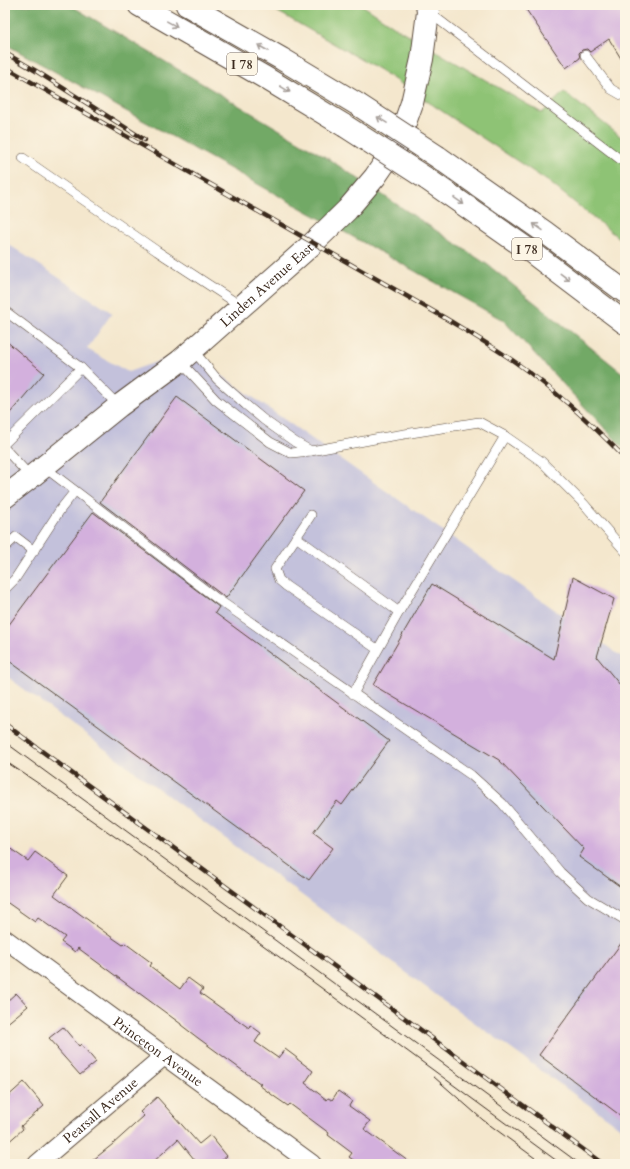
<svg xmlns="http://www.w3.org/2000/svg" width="630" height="1169" viewBox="0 0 630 1169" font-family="Cardo,serif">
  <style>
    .industrial { fill: #c3c1db }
    .green { fill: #8ec375; stroke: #64764a }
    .forest { fill: #72a966; stroke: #566a42 }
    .building { fill: #d3b0dd }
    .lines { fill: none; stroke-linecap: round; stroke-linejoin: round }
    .service-casing { stroke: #574638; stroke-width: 10 }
    .minor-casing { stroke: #574638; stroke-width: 20 }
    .tertiary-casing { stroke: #574638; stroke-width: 24 }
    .motorway-casing { stroke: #574638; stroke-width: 24 }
    .service { stroke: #fff; stroke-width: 9 }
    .minor { stroke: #fff; stroke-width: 18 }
    .tertiary { stroke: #fff; stroke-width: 22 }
    .motorway { stroke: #fff; stroke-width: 22 }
    .tram { stroke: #3b2a1e; stroke-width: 1 }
    .rail-casing { stroke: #3b2a1e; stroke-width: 4.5 }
    .rail { stroke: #fcf5e5; stroke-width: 3; stroke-dasharray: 9; stroke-linecap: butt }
    .motorway-bridge-casing { stroke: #574638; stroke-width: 24; stroke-linecap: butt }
    .motorway-bridge { stroke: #fff; stroke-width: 22 }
    .oneway { stroke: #a79f9a }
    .labels { text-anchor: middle; stroke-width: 3; stroke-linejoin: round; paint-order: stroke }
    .shield { fill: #fcf5e5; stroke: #75675a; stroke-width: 1 }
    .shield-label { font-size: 13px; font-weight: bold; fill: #3b2a1e }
    .street-label { font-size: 14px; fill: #3b2a1e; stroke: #fcf5e5 }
  </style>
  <rect width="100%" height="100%" fill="#fcf5e5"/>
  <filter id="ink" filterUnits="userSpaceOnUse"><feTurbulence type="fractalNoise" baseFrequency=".025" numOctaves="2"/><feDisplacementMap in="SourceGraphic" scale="8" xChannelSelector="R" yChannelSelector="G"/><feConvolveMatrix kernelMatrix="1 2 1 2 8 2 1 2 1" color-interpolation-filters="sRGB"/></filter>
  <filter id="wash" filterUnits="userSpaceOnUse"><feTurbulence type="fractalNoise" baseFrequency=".012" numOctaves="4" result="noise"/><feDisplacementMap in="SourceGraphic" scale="16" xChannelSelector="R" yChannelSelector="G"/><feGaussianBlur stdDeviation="0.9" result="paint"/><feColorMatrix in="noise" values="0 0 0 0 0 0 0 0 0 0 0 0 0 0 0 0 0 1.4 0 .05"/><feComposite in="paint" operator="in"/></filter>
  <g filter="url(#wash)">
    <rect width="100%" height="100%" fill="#f4e7cd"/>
    <!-- industrial -->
    <path class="industrial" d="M5 242 112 313 87 349 128 372 187 351 625 659V1131L439 997 5 675Z"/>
    <!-- green -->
    <path class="green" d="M266 5H362L398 29 542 113 564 92 625 140V243L549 182 380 70Z"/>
    <!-- forest -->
    <path class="forest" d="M5 5H70L327 158 488 265 625 375V450L503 320 5 44Z"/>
    <g id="blocks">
      <!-- building -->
      <g class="building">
        <path d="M523 5H625V65L609 39 590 52 587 49 582 50 579 53 580 58 566 68Z"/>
        <path d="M5 340 44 373 5 419Z"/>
        <path d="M177 397 304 491 226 598 100 502Z"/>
        <path d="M93 512 219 607 215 613 389 741 342 805 337 801 313 833 333 848 309 880 5 658V630Z"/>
        <path d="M573 577 614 599 597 657 625 691V890L579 857 584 849 499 760 373 685 432 584 554 659Z"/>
        <path d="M5 845 28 861 35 852 68 876 54 895 110 936 123 945 125 943 152 963 150 966 180 989 188 978 203 989 200 993 249 1028 250 1025 261 1033 255 1042 278 1058 285 1049 297 1058V1059L313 1071 305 1083 327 1100 328 1098 332 1100 338 1091 352 1101 349 1106 370 1121 364 1129 412 1164H359L349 1157 352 1153 328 1135 329 1133 290 1104 288 1106 275 1097 259 1085 261 1084 198 1038 181 1025V1024L78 948 75 952 61 942 65 937 38 918 35 922 5 901Z"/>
        <path d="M625 938V1119L539 1055Z"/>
        <path d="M16 993 28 1006 5 1025V1003Z"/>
        <path d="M63 1027 79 1046 81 1044 96 1062 80 1075 57 1049 58 1048 49 1038Z"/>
        <path d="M24 1082 44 1106 21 1126 23 1129 5 1145V1099Z"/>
        <path d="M157 1097 199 1144 210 1135 227 1156 217 1164H198L178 1139 151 1164H88L113 1144 144 1116 140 1112Z"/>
      </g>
    </g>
  </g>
  <g filter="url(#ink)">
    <use href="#blocks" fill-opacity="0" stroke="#574638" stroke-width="1"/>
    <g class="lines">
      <!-- service casing -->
      <g class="service-casing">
        <g id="service">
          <path d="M430 13 625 163"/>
          <path d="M585 55 611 89 625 97"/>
          <path d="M23 158 157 251 241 306"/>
          <path d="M5 311 81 368 119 406"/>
          <path d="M193 350 217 379 246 405 264 420 295 442 311 451"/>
          <path d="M180 361 216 400 270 442 291 453 311 451 380 438 479 422 505 436 541 461 584 504 625 551"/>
          <path d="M5 443 81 368"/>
          <path d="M5 449 31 477"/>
          <path d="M44 467 216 598 471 775 502 803 560 872 588 898 625 920"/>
          <path d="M311 515 275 569 279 580 286 586 377 649"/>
          <path d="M296 537 399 612"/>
          <path d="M5 547 16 537 34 551"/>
          <path d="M5 589 15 579 60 510 75 491"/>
          <path d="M353 694 399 612 505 436"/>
        </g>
      </g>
      <!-- minor casing -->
      <g class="minor-casing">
        <g id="minor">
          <path id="s1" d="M5 939 312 1164"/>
          <path id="s2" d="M37 1164 164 1056"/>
        </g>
      </g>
      <!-- tertiary casing -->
      <g class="tertiary-casing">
        <g id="tertiary">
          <path id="s3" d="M5 497 31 477 119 406 180 361 310 246 347 210 375 177 397 145 412 103 422 59 428 12 427 5"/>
        </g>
      </g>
      <!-- motorway casing -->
      <g class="motorway-casing">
        <g id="motorway">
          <path d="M139 5 264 77 345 126"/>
          <path d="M187 5 282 59 357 104"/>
          <path d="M438 157 546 233 625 292"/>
          <path d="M427 179 530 251 625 323"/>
        </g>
      </g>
      <!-- service -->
      <use href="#service" class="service"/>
      <!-- minor -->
      <use href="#minor" class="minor"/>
      <!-- tertiary -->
      <use href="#tertiary" class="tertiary"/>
      <!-- motorway -->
      <use href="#motorway" class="motorway"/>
      <!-- tram -->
      <g class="tram">
        <path d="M5 742 580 1164"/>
        <path d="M5 761 54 794 124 843 561 1164"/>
        <path d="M434 1077 483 1120 543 1164"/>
      </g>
      <!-- rail casing -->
      <g class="rail-casing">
        <g id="rail">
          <path d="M5 53 36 71 145 140"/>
          <path d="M5 67 445 318C468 332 492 346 515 362 555 390 591 423 625 458"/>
          <path d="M5 724 603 1164"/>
        </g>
      </g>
      <!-- rail -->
      <use href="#rail" class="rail"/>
      <!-- motorway-bridge casing -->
      <g class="motorway-bridge-casing">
        <g id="motorway-bridge">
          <path d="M357 104 438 157"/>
          <path d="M345 126 427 179"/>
        </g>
      </g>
      <!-- motorway-bridge -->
      <use href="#motorway-bridge" class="motorway-bridge"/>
    </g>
    <!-- one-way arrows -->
    <defs><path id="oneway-shaft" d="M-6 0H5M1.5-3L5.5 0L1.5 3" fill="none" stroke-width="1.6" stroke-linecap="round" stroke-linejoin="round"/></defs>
    <g class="oneway">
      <use href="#oneway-shaft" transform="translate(172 24) rotate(29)"/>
      <use href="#oneway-shaft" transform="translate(263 48) rotate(-150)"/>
      <use href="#oneway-shaft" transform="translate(285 89) rotate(31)"/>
      <use href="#oneway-shaft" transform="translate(382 120) rotate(-148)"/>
      <use href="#oneway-shaft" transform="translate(459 201) rotate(35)"/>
      <use href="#oneway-shaft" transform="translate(538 227) rotate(-145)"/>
      <use href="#oneway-shaft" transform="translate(565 277) rotate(37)"/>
    </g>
  </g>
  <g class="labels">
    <!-- shield labels -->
    <g class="shield">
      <rect x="227" y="53" width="30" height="22" rx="3"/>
      <rect x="512" y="238" width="30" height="22" rx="3"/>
    </g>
    <g class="shield-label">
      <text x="242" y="69">I 78</text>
      <text x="527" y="254">I 78</text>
    </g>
    <!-- street labels -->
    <g class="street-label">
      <text dy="5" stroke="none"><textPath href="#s3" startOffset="337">Linden Avenue East</textPath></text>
      <text dy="5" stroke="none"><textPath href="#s1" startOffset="190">Princeton Avenue</textPath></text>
      <text dy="5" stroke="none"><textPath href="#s2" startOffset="83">Pearsall Avenue</textPath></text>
    </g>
  </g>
  <!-- margin -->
  <rect width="630" height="1169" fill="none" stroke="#fcf5e5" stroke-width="20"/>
</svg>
